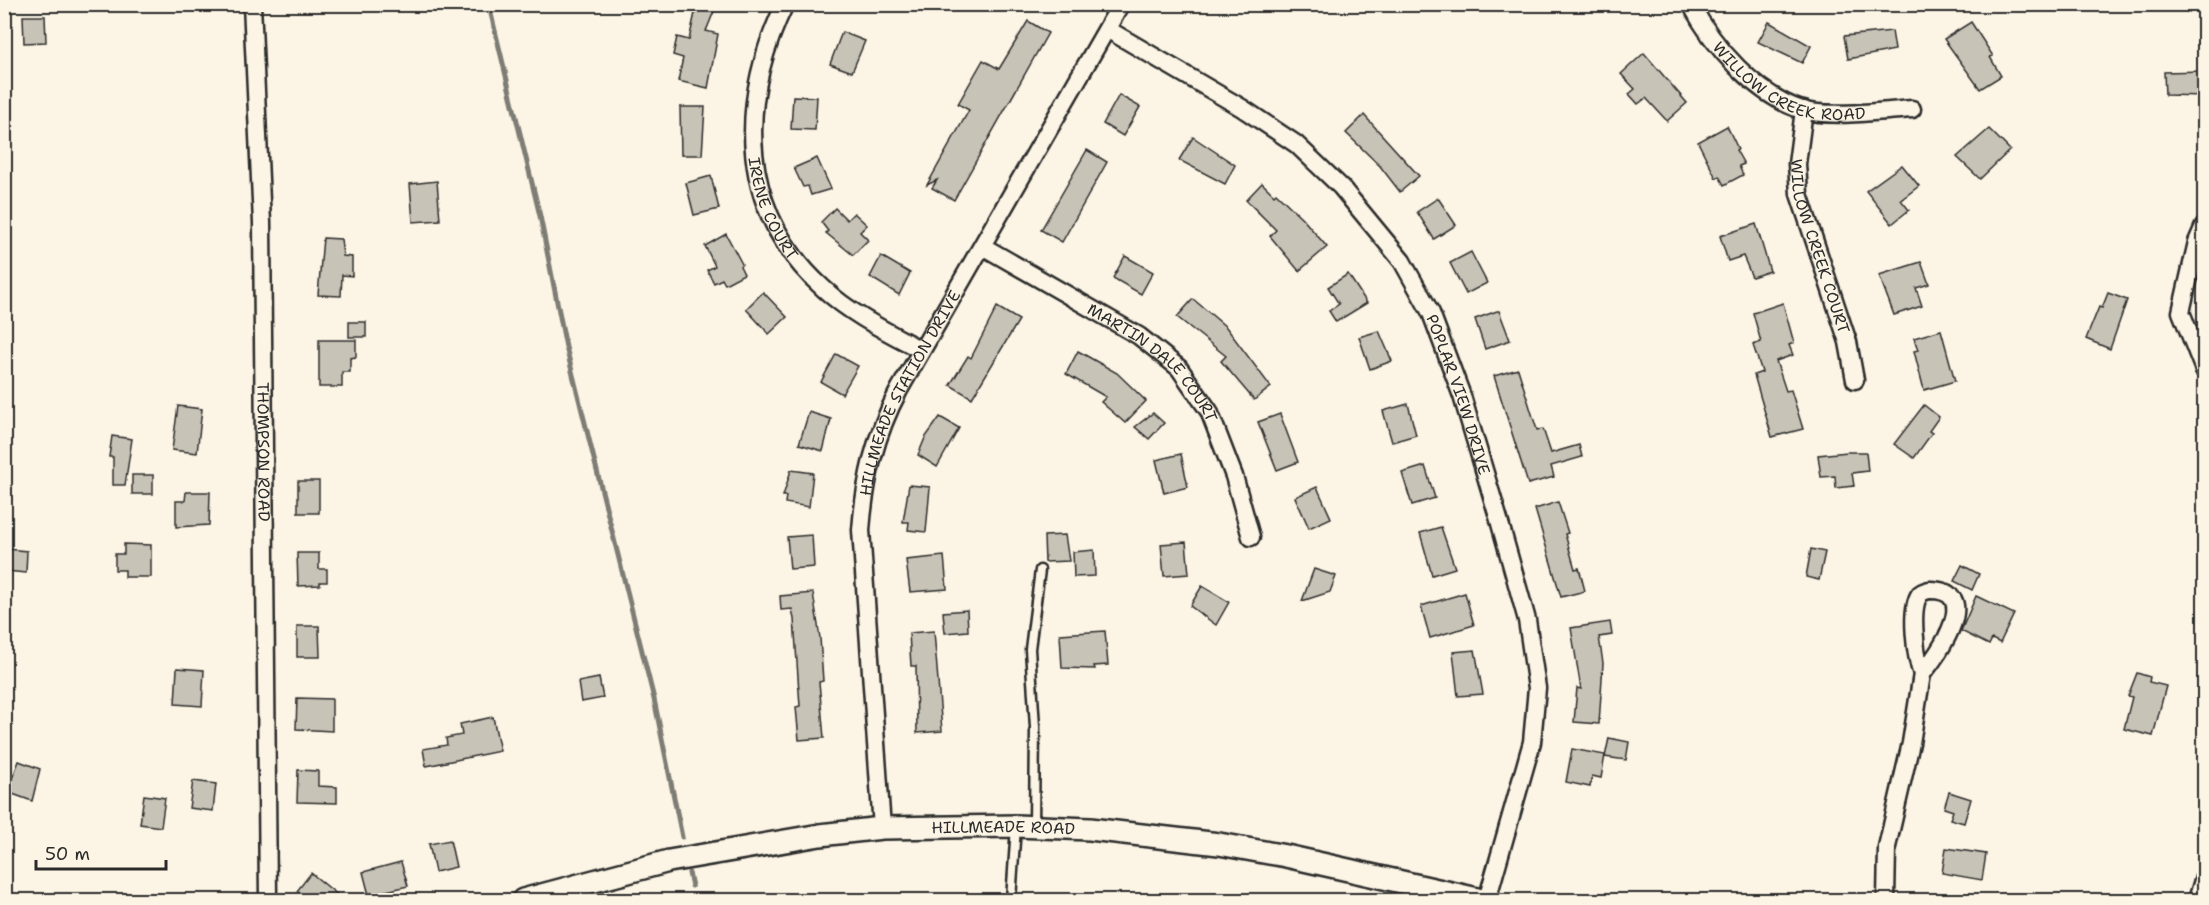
<svg xmlns="http://www.w3.org/2000/svg" width="2209" height="905" viewBox="0 0 2209 905" font-family="'Shantell Sans',sans-serif">
  <style>
    .lines { fill: none; stroke-linecap: round; stroke-linejoin: round }
    .stream { stroke: #7d7b74; stroke-width: 5 }
    .building { fill: #c8c3b7; stroke: #2b2b2b; stroke-width: 1.5 }
    .service-casing { stroke: #2b2b2b; stroke-width: 13 }
    .minor-casing { stroke: #2b2b2b; stroke-width: 21 }
    .tertiary-casing { stroke: #2b2b2b; stroke-width: 26 }
    .service { stroke: #fcf5e5; stroke-width: 8 }
    .minor { stroke: #fcf5e5; stroke-width: 16 }
    .tertiary { stroke: #fcf5e5; stroke-width: 21 }
    .labels { text-anchor: middle; stroke-width: 5; stroke-linejoin: round; paint-order: stroke }
    .street-label { font-size: 16px; fill: #2b2b2b; stroke: #fcf5e5 }
  </style>
  <rect width="100%" height="100%" fill="#fcf5e5"/>
  <filter id="ink" filterUnits="userSpaceOnUse"><feTurbulence type="fractalNoise" baseFrequency=".0167" numOctaves="2"/><feDisplacementMap in="SourceGraphic" scale="12" xChannelSelector="R" yChannelSelector="G"/><feConvolveMatrix kernelMatrix="1 2 1 2 8 2 1 2 1" color-interpolation-filters="sRGB"/></filter>
  <g filter="url(#ink)">
    <g class="lines">
      <!-- stream -->
      <g class="stream">
        <path d="M495 4 491 14 540 216 566 347 654 699 682 837"/>
        <path d="M689 873 692 886"/>
      </g>
    </g>
    <!-- building -->
    <g class="building">
      <path d="M697 4H717L706 31 718 34 708 88 678 81 683 58 673 55 677 37 689 40Z"/>
      <path d="M23 16H45L46 42 24 43Z"/>
      <path d="M1028 21 1048 33 954 200 932 188 937 180 927 185 969 110 958 104 983 60 999 69Z"/>
      <path d="M1769 22 1811 46 1802 63 1758 42Z"/>
      <path d="M1971 22 1993 56 1990 57 2001 76 1980 89 1944 39Z"/>
      <path d="M1892 31 1895 50 1848 59 1844 36Z"/>
      <path d="M842 32 865 41 852 72 830 64Z"/>
      <path d="M1644 53 1687 103 1667 121 1646 98 1638 104 1629 94 1635 89 1621 74Z"/>
      <path d="M2205 71V96L2165 95 2164 72Z"/>
      <path d="M1119 95 1140 107 1123 136 1103 124Z"/>
      <path d="M793 96 817 97 815 130 791 129Z"/>
      <path d="M680 107H705L702 155H681Z"/>
      <path d="M1364 115 1419 176 1400 192 1380 166 1346 133Z"/>
      <path d="M1727 126 1738 149 1736 150 1744 164 1739 166 1743 175 1724 185 1719 176 1716 178 1698 142Z"/>
      <path d="M1989 129 2010 150 1980 179 1957 157Z"/>
      <path d="M1193 137 1235 165 1225 184 1179 160Z"/>
      <path d="M1087 150 1107 162 1062 242 1041 230Z"/>
      <path d="M817 158 831 189 811 195 808 186 803 187 794 168Z"/>
      <path d="M1902 165 1919 186 1901 200 1909 210 1892 224 1866 191Z"/>
      <path d="M711 176 719 209 694 215 686 183Z"/>
      <path d="M437 181 440 220 413 222 410 184Z"/>
      <path d="M1262 183 1274 195 1276 193 1302 218 1327 247 1299 271 1270 236 1276 230 1246 200Z"/>
      <path d="M1438 198 1456 225 1434 239 1417 212Z"/>
      <path d="M835 208 847 220 854 213 867 225 860 232 868 240 853 255 826 233 828 231 821 222Z"/>
      <path d="M1756 224 1770 271 1752 277 1743 256 1728 261 1720 236Z"/>
      <path d="M726 234 742 264 740 266 744 274 725 284 722 279 714 283 707 270 715 266 705 246Z"/>
      <path d="M323 238 341 239 343 256 352 257V276L342 275 341 296 318 295Z"/>
      <path d="M1471 252 1487 283 1466 294 1450 263Z"/>
      <path d="M881 256 910 273 899 295 870 277Z"/>
      <path d="M1125 256 1153 272 1141 294 1113 278Z"/>
      <path d="M1921 262 1929 284 1916 288 1922 306 1894 315 1879 275Z"/>
      <path d="M1348 274 1367 303 1336 322 1329 311 1339 304 1328 287Z"/>
      <path d="M763 292 787 317 769 334 746 309Z"/>
      <path d="M2108 293 2127 300 2110 349 2086 339 2099 307 2102 308Z"/>
      <path d="M1193 299 1226 327 1271 387 1254 400 1221 361 1226 356 1177 317Z"/>
      <path d="M1783 303 1794 343 1789 345 1793 355 1776 361 1786 391 1791 390 1803 429 1772 437 1754 375 1762 372 1753 345 1761 342 1753 313Z"/>
      <path d="M997 307 1019 320 972 398 950 385 968 356 971 358Z"/>
      <path d="M1497 311H1499L1510 340 1485 349 1475 319Z"/>
      <rect x="349" y="322" width="17" height="15"/>
      <path d="M1941 330 1955 381 1924 390 1914 351 1918 350 1914 338Z"/>
      <path d="M1379 331 1392 361 1370 369 1359 337Z"/>
      <path d="M319 340H356V357L350 358V372H342V387H319Z"/>
      <path d="M1078 351 1117 373 1146 401 1125 423 1101 402 1106 397 1066 374Z"/>
      <path d="M836 354 858 366 842 394 821 382Z"/>
      <path d="M1518 369 1537 430 1543 429 1551 453 1579 445 1582 457 1551 466 1554 477 1528 484 1494 376Z"/>
      <path d="M1408 404 1416 435 1392 442 1383 411Z"/>
      <path d="M1924 405 1939 417 1929 431 1932 433 1914 458 1894 444Z"/>
      <path d="M178 406 202 409 197 453 172 450Z"/>
      <path d="M809 412 831 419 823 451 799 444Z"/>
      <path d="M1153 413 1164 423 1149 439 1135 427Z"/>
      <path d="M1280 414 1298 462 1277 470 1258 422Z"/>
      <path d="M940 417 959 428 937 467 918 455 925 438Z"/>
      <path d="M112 436 132 439 125 485H113V457H109Z"/>
      <path d="M1848 452H1866L1868 471 1852 473 1854 486 1836 488 1835 476 1821 477 1818 455Z"/>
      <path d="M1181 454 1188 487 1164 493 1156 460Z"/>
      <path d="M1425 466 1435 498 1412 505 1402 473Z"/>
      <path d="M791 470 813 473 809 507 785 503 786 496H783Z"/>
      <rect x="132" y="475" width="21" height="19"/>
      <rect x="298" y="481" width="21" height="32"/>
      <path d="M909 485 930 487 926 532 908 530 909 522H903Z"/>
      <path d="M1317 487 1331 518 1309 528 1295 497Z"/>
      <path d="M186 492H210L209 525 176 527V501H185Z"/>
      <path d="M1558 502 1568 533 1565 534 1575 569 1579 568 1585 591 1561 597 1535 509Z"/>
      <path d="M1441 527 1455 568 1432 575 1420 533Z"/>
      <path d="M812 535 814 567 790 569 787 537Z"/>
      <path d="M1065 535 1069 561 1045 562 1044 536Z"/>
      <path d="M1186 542 1189 574 1164 576 1161 544Z"/>
      <path d="M124 544 151 545V577H125V570H115V554H124Z"/>
      <path d="M7 549 27 551 26 573 6 571Z"/>
      <path d="M1811 549 1825 552 1819 580 1806 577Z"/>
      <path d="M1094 550 1095 576 1074 577 1073 552Z"/>
      <path d="M297 553H319V569H327V582H320V585L298 586Z"/>
      <path d="M944 556 947 589 910 592 906 560Z"/>
      <path d="M1962 565 1979 574 1972 590 1954 581Z"/>
      <path d="M1314 569 1336 576 1330 592 1302 601Z"/>
      <path d="M1202 586 1229 602 1216 625 1190 606Z"/>
      <path d="M813 593 820 638 823 681 819 682 824 738 799 740 796 707 800 706 794 619 792 609 781 610 780 596Z"/>
      <path d="M1465 593 1474 625 1430 638 1421 606Z"/>
      <path d="M1976 596 2014 614 2000 643 1992 639 1989 645 1961 631Z"/>
      <path d="M967 610 968 631 945 633 943 612Z"/>
      <path d="M1610 622 1612 635 1599 637 1603 663 1599 724 1574 722 1577 688 1581 689 1571 628Z"/>
      <path d="M297 626H319L320 657H297Z"/>
      <path d="M934 631 942 731 917 733 916 666H911L909 633Z"/>
      <path d="M1105 631 1108 665 1094 666 1095 669 1062 668 1060 634Z"/>
      <path d="M1475 650 1483 694 1458 696 1453 652Z"/>
      <path d="M177 668 204 670 202 706 175 704Z"/>
      <path d="M2137 673 2150 677 2149 682 2166 686 2153 736 2124 729 2132 697 2128 696Z"/>
      <path d="M599 678 603 698 581 702 578 682Z"/>
      <path d="M297 698 332 699V731L296 729Z"/>
      <path d="M493 717 500 751 426 766 423 749 447 745 446 738 462 735 460 724Z"/>
      <path d="M1609 738 1629 742 1626 760 1605 757Z"/>
      <path d="M1572 749 1605 755 1601 778 1592 776 1590 787 1566 782Z"/>
      <path d="M19 761 40 769 32 801 7 792Z"/>
      <path d="M298 770 318 771V786L337 787V803L297 802Z"/>
      <path d="M193 781 216 784 213 811 189 808Z"/>
      <path d="M1949 792 1971 799 1964 823 1950 819 1953 811 1944 808Z"/>
      <path d="M144 795 165 798 161 827 140 824Z"/>
      <path d="M450 840 456 867 435 872 429 844Z"/>
      <path d="M1946 848 1986 854 1982 880 1942 873Z"/>
      <path d="M401 862 408 886 369 895 363 872Z"/>
      <path d="M311 873 344 900H309L297 891Z"/>
    </g>
    <g class="lines">
      <!-- service casing -->
      <g class="service-casing">
        <g id="service">
          <path d="M1034 826 1035 727 1030 649 1040 570"/>
          <path d="M1011 900 1016 826"/>
        </g>
      </g>
      <!-- minor casing -->
      <g class="minor-casing">
        <g id="minor">
          <path id="s1" d="M252 4 262 223 268 900"/>
          <path id="s2" d="M785 4C737 103 738 212 824 289 852 315 888 332 921 350"/>
          <path id="s3" d="M1691 4C1713 47 1756 95 1802 110 1828 118 1884 111 1912 109"/>
          <path id="s4" d="M1107 29 1242 108 1296 144 1341 187 1402 261 1431 313 1462 396 1499 520 1527 620 1537 688 1532 742 1487 900"/>
          <path id="s5" d="M1804 110 1797 164 1799 194 1848 342 1855 380"/>
          <path d="M2204 226 2197 242 2181 312 2204 370"/>
          <path id="s6" d="M984 247 1139 336 1179 368 1209 411 1234 476 1251 537"/>
          <path d="M1929 590C1983 589 1940 653 1922 674 1916 659 1909 608 1920 594 1922 592 1926 591 1929 590Z"/>
          <path id="s7" d="M882 828 861 530C865 479 875 435 899 390L1121 4"/>
          <path d="M1886 900 1887 847 1911 743 1922 674"/>
          <path d="M2197 900 2204 877"/>
        </g>
      </g>
      <!-- tertiary casing -->
      <g class="tertiary-casing">
        <g id="tertiary">
          <path id="s8" d="M523 900 669 861 820 835 882 828 1016 826 1090 829 1219 844 1286 856 1482 900"/>
        </g>
      </g>
      <!-- service -->
      <use href="#service" class="service"/>
      <!-- minor -->
      <use href="#minor" class="minor"/>
      <!-- tertiary -->
      <use href="#tertiary" class="tertiary"/>
    </g>
  </g>
  <g class="labels">
    <!-- street labels -->
    <g class="street-label">
      <text dy="6" stroke="none"><textPath href="#s3" startOffset="134">WILLOW CREEK ROAD</textPath></text>
      <text dy="6" stroke="none"><textPath href="#s2" startOffset="213">IRENE COURT</textPath></text>
      <text dy="6" stroke="none"><textPath href="#s5" startOffset="140">WILLOW CREEK COURT</textPath></text>
      <text dy="6" stroke="none"><textPath href="#s6" startOffset="207">MARTIN DALE COURT</textPath></text>
      <text dy="6" stroke="none"><textPath href="#s4" startOffset="525">POPLAR VIEW DRIVE</textPath></text>
      <text dy="6" stroke="none"><textPath href="#s7" startOffset="446">HILLMEADE STATION DRIVE</textPath></text>
      <text dy="6" stroke="none"><textPath href="#s1" startOffset="448">THOMPSON ROAD</textPath></text>
      <text dy="6" stroke="none"><textPath href="#s8" startOffset="488">HILLMEADE ROAD</textPath></text>
    </g>
  </g>
  <!-- margin -->
  <rect width="2209" height="905" fill="none" stroke="#fcf5e5" stroke-width="24"/>
  <rect x="12" y="12" width="2185" height="881" fill="none" stroke="#2b2b2b" stroke-width="2" filter="url(#ink)"/>
  <!-- scale -->
  <path d="M36 860v9h130v-9" fill="none" stroke="#2b2b2b" stroke-width="3"/>
  <text x="45" y="860" font-size="18" fill="#2b2b2b" stroke="#fcf5e5" stroke-width="4.5" paint-order="stroke">50 m</text>
</svg>
